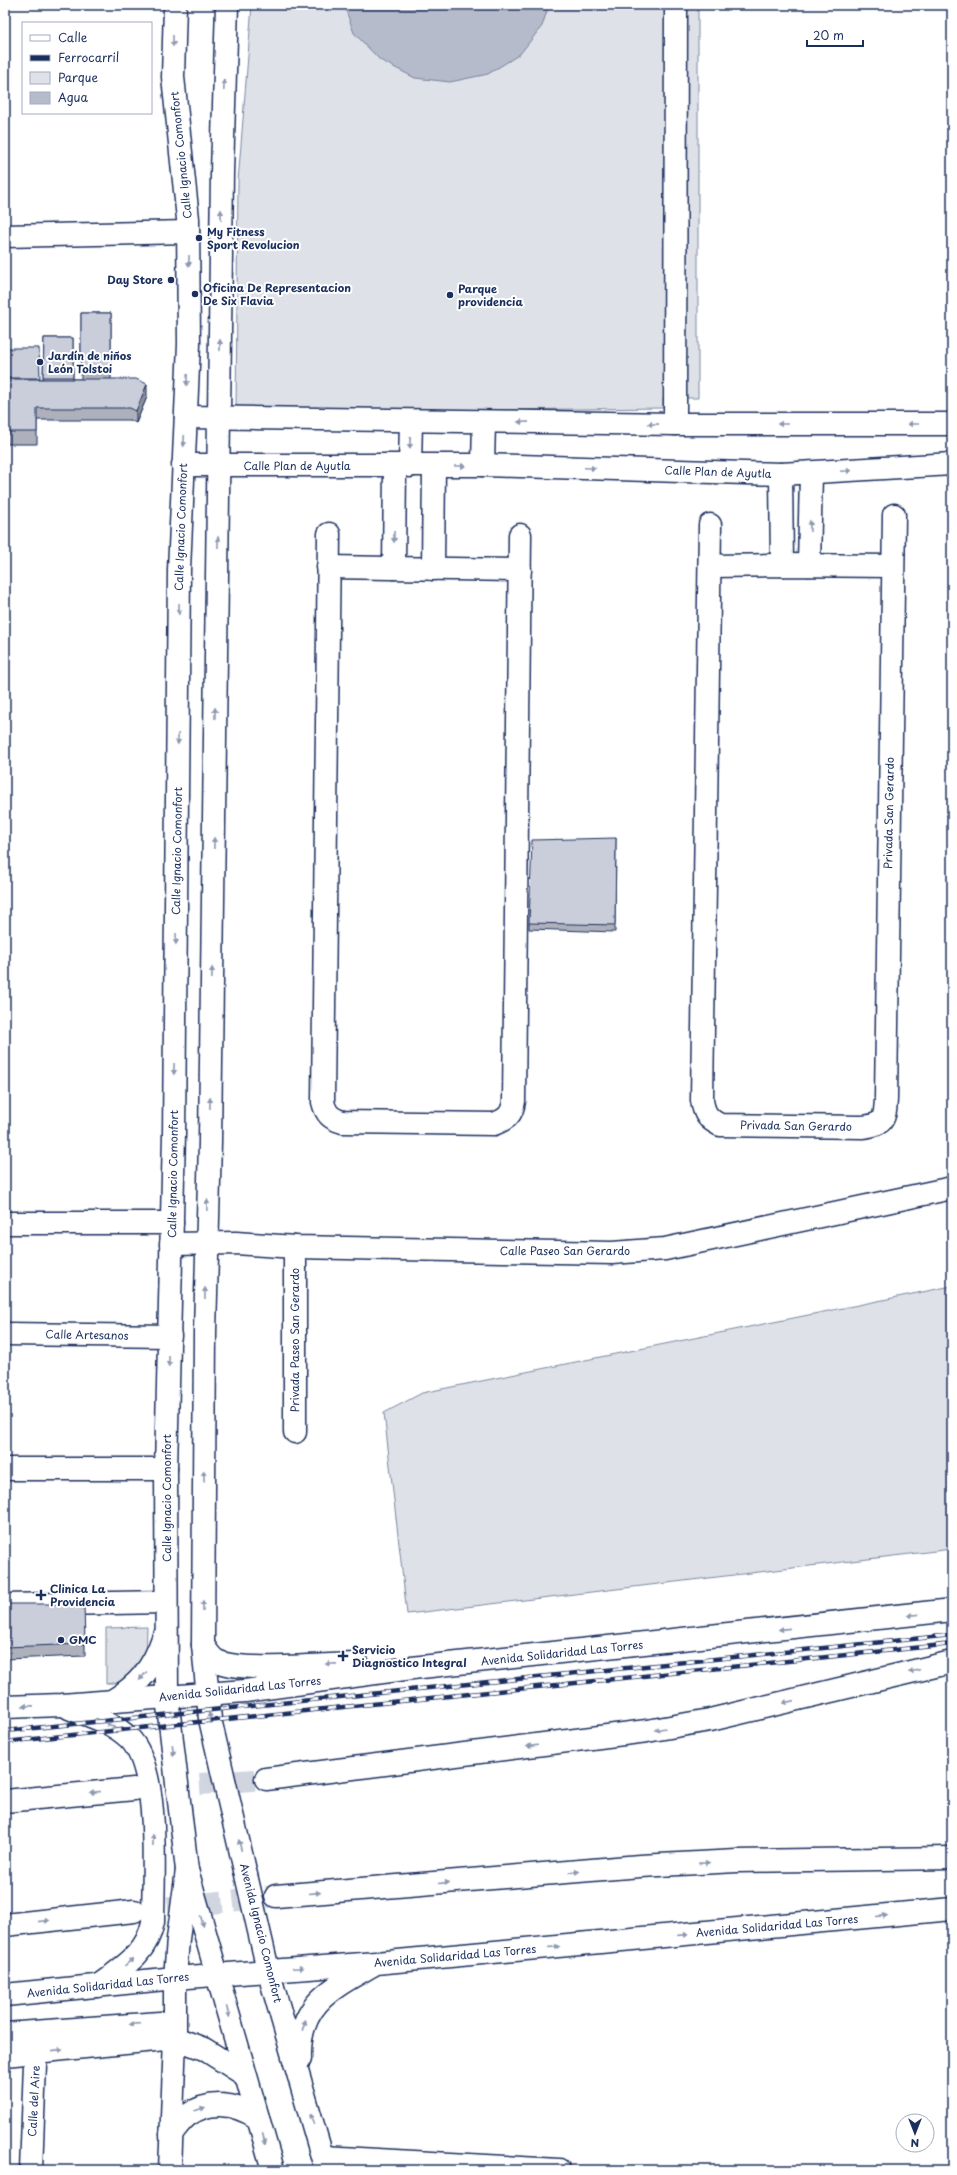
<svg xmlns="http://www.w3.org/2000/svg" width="957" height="2175" viewBox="0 0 957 2175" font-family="'Playpen Sans',sans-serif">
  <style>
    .green { fill: #dee1e7; stroke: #7c88a2 }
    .water { fill: #b5bbca; stroke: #77839f }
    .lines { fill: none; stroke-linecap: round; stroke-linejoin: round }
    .secondary-tunnel { stroke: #d1d5df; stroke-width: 22; stroke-dasharray: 22 11; stroke-linecap: butt }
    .street-casing { stroke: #1b2f5e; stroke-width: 25 }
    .secondary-casing { stroke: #1b2f5e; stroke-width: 25 }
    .street { stroke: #fff; stroke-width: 22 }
    .secondary { stroke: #fff; stroke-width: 22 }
    .rail-casing { stroke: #1b2f5e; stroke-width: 4.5 }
    .rail { stroke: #fff; stroke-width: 3; stroke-dasharray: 9; stroke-linecap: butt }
    .wall { fill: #aeb1bb; stroke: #1b2f5e }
    .shaded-wall { fill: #8d9099; stroke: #1b2f5e }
    .building { fill: #caceda; stroke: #1b2f5e }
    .oneway { fill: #8d97ae }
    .poi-dot { fill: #1b2f5e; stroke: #fff; stroke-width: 1.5 }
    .labels { text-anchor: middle; stroke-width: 4; stroke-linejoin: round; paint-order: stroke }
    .street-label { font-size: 11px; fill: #1b2f5e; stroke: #fff }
    .poi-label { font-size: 11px; font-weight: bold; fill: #1b2f5e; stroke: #fff; text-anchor: start }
  </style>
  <rect width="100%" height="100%" fill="#fff"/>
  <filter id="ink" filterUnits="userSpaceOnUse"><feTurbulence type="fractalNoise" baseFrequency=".025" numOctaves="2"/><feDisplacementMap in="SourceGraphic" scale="8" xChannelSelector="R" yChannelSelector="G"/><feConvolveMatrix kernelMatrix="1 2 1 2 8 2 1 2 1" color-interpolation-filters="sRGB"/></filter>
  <g filter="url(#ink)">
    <!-- green -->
    <g class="green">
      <path d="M252 5H698V398H663V408L236 413 238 182Z"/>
      <path d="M952 1286V1549L407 1614 384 1413 422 1393Z"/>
      <path d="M147 1627 146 1662 131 1680 106 1684V1628Z"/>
    </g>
    <!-- water -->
    <path class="water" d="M344 5H549L542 26 520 54 488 74 450 82 415 78 380 60 354 33Z"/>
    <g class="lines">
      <!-- secondary-tunnel -->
      <g class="secondary-tunnel">
        <path d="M134 1789 266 1779"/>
        <path d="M135 1911 276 1896"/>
      </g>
      <!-- street casing -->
      <g class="street-casing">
        <g id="street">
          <path d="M5 236 188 232"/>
          <path d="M186 417 675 424H952"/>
          <path d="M675 424 676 5"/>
          <path d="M183 465H483L781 474 952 464"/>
          <path d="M483 465 484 422"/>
          <path d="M410 466 411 421"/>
          <path d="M781 474 782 565"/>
          <path d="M710 525 702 1100C704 1114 708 1119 720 1125L862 1127C884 1125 885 1119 886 1099L894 515"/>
          <path d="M329 534 323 1102C326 1114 331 1119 343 1122L494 1124C507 1119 512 1115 514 1101L520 535"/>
          <path d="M809 565 811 473"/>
          <path d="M710 566 782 565 892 566"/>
          <path d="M328 567 520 570"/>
          <path d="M394 568 395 466"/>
          <path d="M433 569 434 466"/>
          <path d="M5 1223H172"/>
          <path d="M171 1244 236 1243 295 1247 612 1253 665 1249 952 1188"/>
          <path d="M295 1247V1432"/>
          <path d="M5 1334 170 1336"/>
          <path d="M5 1469H166"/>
          <path d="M5 1605 166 1602"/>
          <path d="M5 2034 174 2022"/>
          <path d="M5 2055 175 2038"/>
          <path d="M323 2157 559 2170"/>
          <path d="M31 2170 36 2038"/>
          <path d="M170 2170 175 2038V1978L178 1939 187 1870"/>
        </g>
      </g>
      <!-- secondary casing -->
      <g class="secondary-casing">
        <g id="secondary">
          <path d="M175 5 173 77 188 219 189 344 179 570 174 1134 166 1469 167 1697 187 1870 273 2170"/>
          <path d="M227 5 222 172 210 1142 205 1332 203 1645 210 1719 268 1970 326 2170"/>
          <path d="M203 1645C207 1651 211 1658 217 1661 240 1673 327 1664 357 1664"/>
          <path d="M112 1701C139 1685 153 1668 163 1638"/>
          <path d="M5 1707 62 1705 245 1691 412 1668 952 1610"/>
          <path d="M69 1708C90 1716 112 1722 129 1738 161 1769 153 1879 153 1922 147 1954 123 1967 98 1986"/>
          <path d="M266 1779 647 1731 710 1720 952 1662"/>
          <path d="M5 1801 134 1789"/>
          <path d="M276 1896 640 1866 737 1861 952 1858"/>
          <path d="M5 1925 134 1911"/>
          <path d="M5 1995 175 1978 376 1963 952 1909"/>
          <path d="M175 2038 204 2049 245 2075"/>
          <path d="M300 2059C298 2005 329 1990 371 1966"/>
          <path d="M171 2134C176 2128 181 2120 188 2115 211 2099 236 2104 258 2118"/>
        </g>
      </g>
      <!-- street -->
      <use href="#street" class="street"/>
      <!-- secondary -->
      <use href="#secondary" class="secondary"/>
      <!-- rail casing -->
      <g class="rail-casing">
        <g id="rail">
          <path d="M5 1731 952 1635"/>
          <path d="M5 1742 952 1644"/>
        </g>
      </g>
      <!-- rail -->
      <use href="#rail" class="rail"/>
    </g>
    <!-- wall -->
    <g class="wall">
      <path d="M81 313H111V379L147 397 136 423 130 420H37V444H5V348L40 379H43L44 338H73V379H81Z"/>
      <path d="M616 838 615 932 529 929V923Z"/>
      <path d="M5 1604 85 1644V1656L5 1659Z"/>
    </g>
    <!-- shaded-wall -->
    <path class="shaded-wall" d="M147 384V397L136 423V411Z"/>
    <!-- building -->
    <g class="building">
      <path d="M81 313H111V369L81 368Z"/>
      <path d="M44 338H73V377H43Z"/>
      <path d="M5 348H39L40 378H5Z"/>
      <path d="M5 379H136L147 384 136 411 130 408H37V432H5Z"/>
      <path d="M616 838 615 925 529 923 532 840Z"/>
      <path d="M5 1604H84L85 1644 5 1647Z"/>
    </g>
    <!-- one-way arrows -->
    <defs><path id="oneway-solid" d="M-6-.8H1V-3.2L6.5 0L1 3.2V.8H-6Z"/></defs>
    <g class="oneway">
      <use href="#oneway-solid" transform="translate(173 41) rotate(90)"/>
      <use href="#oneway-solid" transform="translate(224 85) rotate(-88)"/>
      <use href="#oneway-solid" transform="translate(221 215) rotate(-90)"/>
      <use href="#oneway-solid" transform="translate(189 261) rotate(90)"/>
      <use href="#oneway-solid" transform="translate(220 345) rotate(-90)"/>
      <use href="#oneway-solid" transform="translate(187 380) rotate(92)"/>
      <use href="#oneway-solid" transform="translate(523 422) rotate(-179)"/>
      <use href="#oneway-solid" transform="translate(653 424) rotate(-179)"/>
      <use href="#oneway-solid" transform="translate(783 424) rotate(180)"/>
      <use href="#oneway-solid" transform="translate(913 424) rotate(180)"/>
      <use href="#oneway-solid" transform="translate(184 441) rotate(93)"/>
      <use href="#oneway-solid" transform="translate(410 443) rotate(92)"/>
      <use href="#oneway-solid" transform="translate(460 466)"/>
      <use href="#oneway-solid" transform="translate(590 468) rotate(2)"/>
      <use href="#oneway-solid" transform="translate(846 471) rotate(-3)"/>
      <use href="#oneway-solid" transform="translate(810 526) rotate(-89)"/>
      <use href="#oneway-solid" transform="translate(394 537) rotate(90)"/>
      <use href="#oneway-solid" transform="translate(218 542) rotate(-89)"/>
      <use href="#oneway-solid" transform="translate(179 609) rotate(91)"/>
      <use href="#oneway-solid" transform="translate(215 713) rotate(-89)"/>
      <use href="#oneway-solid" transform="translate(178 739) rotate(91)"/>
      <use href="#oneway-solid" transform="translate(214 843) rotate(-89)"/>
      <use href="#oneway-solid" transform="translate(176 939) rotate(91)"/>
      <use href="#oneway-solid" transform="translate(212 973) rotate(-89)"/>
      <use href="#oneway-solid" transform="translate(174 1069) rotate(91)"/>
      <use href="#oneway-solid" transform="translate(210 1103) rotate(-89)"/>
      <use href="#oneway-solid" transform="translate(207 1205) rotate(-88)"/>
      <use href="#oneway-solid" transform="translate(205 1293) rotate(-89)"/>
      <use href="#oneway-solid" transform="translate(169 1361) rotate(92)"/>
      <use href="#oneway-solid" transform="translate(204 1476) rotate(-90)"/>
      <use href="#oneway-solid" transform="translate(203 1606) rotate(-90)"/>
      <use href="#oneway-solid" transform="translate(913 1615) rotate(174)"/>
      <use href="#oneway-solid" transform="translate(784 1629) rotate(174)"/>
      <use href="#oneway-solid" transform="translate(331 1664) rotate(179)"/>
      <use href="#oneway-solid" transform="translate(914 1671) rotate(167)"/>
      <use href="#oneway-solid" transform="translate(143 1676) rotate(130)"/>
      <use href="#oneway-solid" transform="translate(788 1702) rotate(167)"/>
      <use href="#oneway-solid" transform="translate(28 1706) rotate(179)"/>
      <use href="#oneway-solid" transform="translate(210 1718) rotate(-100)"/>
      <use href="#oneway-solid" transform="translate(110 1725) rotate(-150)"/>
      <use href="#oneway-solid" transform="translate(660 1729) rotate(170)"/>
      <use href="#oneway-solid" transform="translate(532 1746) rotate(173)"/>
      <use href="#oneway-solid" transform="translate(173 1750) rotate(83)"/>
      <use href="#oneway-solid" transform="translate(95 1792) rotate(175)"/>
      <use href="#oneway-solid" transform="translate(153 1840) rotate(-90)"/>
      <use href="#oneway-solid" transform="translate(240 1845) rotate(-103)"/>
      <use href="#oneway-solid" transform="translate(704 1863) rotate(-4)"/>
      <use href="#oneway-solid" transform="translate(574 1872) rotate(-5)"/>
      <use href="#oneway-solid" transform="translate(444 1883) rotate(-5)"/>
      <use href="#oneway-solid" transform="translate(315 1893) rotate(-5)"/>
      <use href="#oneway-solid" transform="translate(882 1916) rotate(-5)"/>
      <use href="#oneway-solid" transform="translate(44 1921) rotate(-6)"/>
      <use href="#oneway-solid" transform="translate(202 1921) rotate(74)"/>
      <use href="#oneway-solid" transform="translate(683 1935) rotate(-5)"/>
      <use href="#oneway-solid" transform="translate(554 1947) rotate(-5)"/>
      <use href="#oneway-solid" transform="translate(129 1962) rotate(-41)"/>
      <use href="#oneway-solid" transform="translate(298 1968) rotate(-3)"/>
      <use href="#oneway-solid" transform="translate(228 2012) rotate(75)"/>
      <use href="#oneway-solid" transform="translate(135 2024) rotate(176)"/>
      <use href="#oneway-solid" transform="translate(304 2025) rotate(-72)"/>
      <use href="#oneway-solid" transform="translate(58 2050) rotate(-6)"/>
      <use href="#oneway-solid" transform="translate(200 2109) rotate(-19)"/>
      <use href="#oneway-solid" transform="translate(312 2119) rotate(-106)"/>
      <use href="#oneway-solid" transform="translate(264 2139) rotate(75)"/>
    </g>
  </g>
  <!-- markers -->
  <g class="poi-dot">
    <circle cx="199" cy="238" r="4"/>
    <circle cx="171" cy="280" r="4"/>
    <circle cx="195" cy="294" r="4"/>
    <circle cx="450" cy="295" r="4"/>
    <circle cx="40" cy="362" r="4"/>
    <path d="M39 1589h4v4h4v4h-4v4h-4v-4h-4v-4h4z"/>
    <circle cx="61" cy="1640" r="4"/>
    <path d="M341 1650h4v4h4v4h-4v4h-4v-4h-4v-4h4z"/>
  </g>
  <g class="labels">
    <!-- street labels -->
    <g class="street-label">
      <text transform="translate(181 155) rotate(-96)" y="4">Calle Ignacio Comonfort</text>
      <text x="297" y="470">Calle Plan de Ayutla</text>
      <text transform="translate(718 472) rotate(2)" y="4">Calle Plan de Ayutla</text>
      <text transform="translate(181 527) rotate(-88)" y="4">Calle Ignacio Comonfort</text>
      <text transform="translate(889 813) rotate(-89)" y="4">Privada San Gerardo</text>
      <text transform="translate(177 851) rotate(-89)" y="4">Calle Ignacio Comonfort</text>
      <text transform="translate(796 1126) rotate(1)" y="4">Privada San Gerardo</text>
      <text transform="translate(173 1174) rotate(-89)" y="4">Calle Ignacio Comonfort</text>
      <text x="565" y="1255">Calle Paseo San Gerardo</text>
      <text transform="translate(87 1335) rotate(1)" y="4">Calle Artesanos</text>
      <text transform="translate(295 1340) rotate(-90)" y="4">Privada Paseo San Gerardo</text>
      <text transform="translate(167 1498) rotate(-90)" y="4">Calle Ignacio Comonfort</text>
      <text transform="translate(562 1653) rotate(-6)" y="4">Avenida Solidaridad Las Torres</text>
      <text transform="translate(240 1689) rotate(-6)" y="4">Avenida Solidaridad Las Torres</text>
      <text transform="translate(777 1926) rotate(-5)" y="4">Avenida Solidaridad Las Torres</text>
      <text transform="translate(261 1933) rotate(76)" y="4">Avenida Ignacio Comonfort</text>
      <text transform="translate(455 1956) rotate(-5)" y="4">Avenida Solidaridad Las Torres</text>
      <text transform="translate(108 1985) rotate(-6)" y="4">Avenida Solidaridad Las Torres</text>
      <text transform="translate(34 2101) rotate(-87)" y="4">Calle del Aire</text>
    </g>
    <!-- poi labels -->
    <g class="poi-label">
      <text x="207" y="236">My Fitness<tspan x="207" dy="13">Sport Revolucion</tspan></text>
      <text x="163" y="284" text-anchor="end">Day Store</text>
      <text x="203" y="292">Oficina De Representacion<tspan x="203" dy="13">De Six Flavia</tspan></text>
      <text x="458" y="293">Parque<tspan x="458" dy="13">providencia</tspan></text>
      <text x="48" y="360">Jardín de niños<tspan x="48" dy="13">León Tolstoi</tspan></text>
      <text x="50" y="1593">Clinica La<tspan x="50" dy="13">Providencia</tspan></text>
      <text x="69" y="1644">GMC</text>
      <text x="352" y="1654">Servicio<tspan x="352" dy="13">Diagnostico Integral</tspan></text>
    </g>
  </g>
  <!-- margin -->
  <rect width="957" height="2175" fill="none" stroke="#fff" stroke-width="20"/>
  <rect x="10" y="10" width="937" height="2155" fill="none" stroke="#1b2f5e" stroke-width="1.5" filter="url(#ink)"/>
  <!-- legend -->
  <rect x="22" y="22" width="130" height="92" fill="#ffffff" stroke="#a4acbf"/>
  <rect x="30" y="35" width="20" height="6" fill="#ffffff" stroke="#a4acbf"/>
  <text x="58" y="42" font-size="12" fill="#1b2f5e">Calle</text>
  <rect x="30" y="55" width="20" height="6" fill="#1b2f5e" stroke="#a4acbf"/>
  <text x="58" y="62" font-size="12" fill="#1b2f5e">Ferrocarril</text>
  <rect x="30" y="72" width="20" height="12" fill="#dee1e7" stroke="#a4acbf"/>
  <text x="58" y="82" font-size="12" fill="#1b2f5e">Parque</text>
  <rect x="30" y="92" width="20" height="12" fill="#b5bbca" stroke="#a4acbf"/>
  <text x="58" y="102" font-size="12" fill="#1b2f5e">Agua</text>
  <!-- north arrow -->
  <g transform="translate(915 2133) rotate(180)"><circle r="19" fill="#ffffff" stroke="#a4acbf"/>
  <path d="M0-3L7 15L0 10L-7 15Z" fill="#1b2f5e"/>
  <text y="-6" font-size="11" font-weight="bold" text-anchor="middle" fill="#1b2f5e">N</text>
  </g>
  <!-- scale -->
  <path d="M807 40v6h56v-6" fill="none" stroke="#1b2f5e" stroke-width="2"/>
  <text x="813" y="40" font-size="12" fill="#1b2f5e" stroke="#ffffff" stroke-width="3" paint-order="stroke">20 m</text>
</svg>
